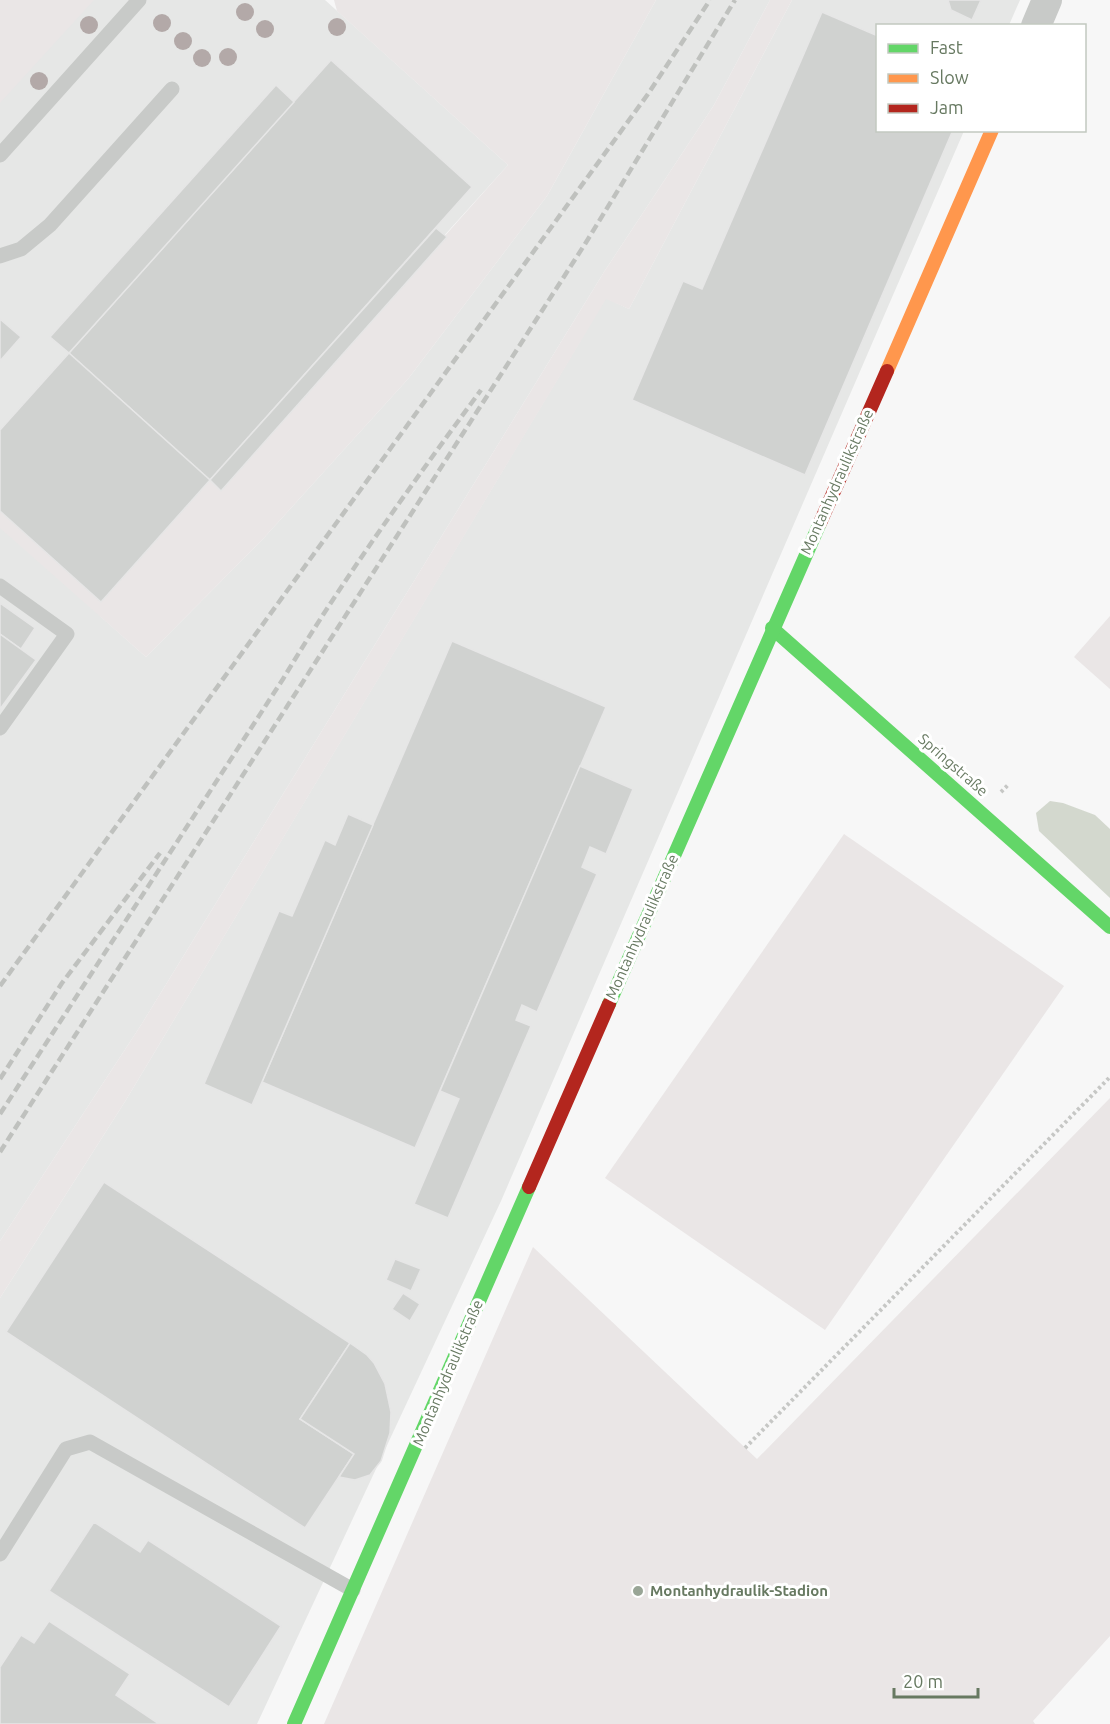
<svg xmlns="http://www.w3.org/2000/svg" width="1110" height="1724" viewBox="0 0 1110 1724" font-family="Ubuntu,sans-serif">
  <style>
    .built { fill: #e6e7e6 }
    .green { fill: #eae6e6 }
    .water { fill: #d3d8ce }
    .building { fill: #d0d2d0; stroke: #e6e6e6; stroke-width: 1.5 }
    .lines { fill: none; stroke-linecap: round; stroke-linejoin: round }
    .path { stroke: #c6c7c5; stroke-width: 4; stroke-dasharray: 3 3; stroke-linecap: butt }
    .lane { stroke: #c8cac8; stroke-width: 15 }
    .street { stroke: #c8cac8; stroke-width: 30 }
    .fast { stroke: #63d668; stroke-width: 14 }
    .slow { stroke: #ff974d; stroke-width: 14 }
    .jam { stroke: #b3261e; stroke-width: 14 }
    .rail { stroke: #bfc1be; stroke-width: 4.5; stroke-dasharray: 9 4.5; stroke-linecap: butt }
    .tree { fill: #b3a9a8 }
    .poi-dot { fill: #99a596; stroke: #fff; stroke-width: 2 }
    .labels { text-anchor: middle; stroke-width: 6; stroke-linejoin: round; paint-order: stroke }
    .street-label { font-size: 15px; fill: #677961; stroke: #fff }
    .poi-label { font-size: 15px; font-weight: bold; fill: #677961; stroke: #fff; text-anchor: start }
  </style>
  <rect width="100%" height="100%" fill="#f7f7f7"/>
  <!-- built -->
  <g class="built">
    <path d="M0 0H325L508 165 100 616 146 657 262 540 408 379 547 196 656 0H770L714 105 604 272 141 1025 0 1241Z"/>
    <path d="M792 0H1020L1009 25 878 26V130L964 131 501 1201 257 1724H0V1298L126 1100 606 298 629 309Z"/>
  </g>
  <!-- green -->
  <g class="green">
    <path d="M0 0H94L0 103Z"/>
    <path d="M334 0H656L547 196 408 379 262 540 146 657 0 528V511L101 602 210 480 219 489 508 165 337 11Z"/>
    <path d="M770 0H792L629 309 606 299 126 1100 0 1298V1241L141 1025 604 272 714 105Z"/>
    <path d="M1110 616V689L1074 657Z"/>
    <path d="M844 834 1064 986 825 1330 605 1178Z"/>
    <path d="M1110 1098V1636L1033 1721 1035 1724H324L533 1247 757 1459Z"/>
  </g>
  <!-- water -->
  <path class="water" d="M1050 801 1063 803 1095 815 1110 829V898L1039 831 1036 813Z"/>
  <!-- building -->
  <g class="building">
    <path d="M948 0H981L972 20 951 10Z"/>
    <path d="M822 12 878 36V130H953L805 475 632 400 683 281 702 289Z"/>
    <path d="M331 60 472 187 210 480 69 353Z"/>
    <path d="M276 85 294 102 69 353 50 337Z"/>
    <path d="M436 228 447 237 221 491 210 480Z"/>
    <path d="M0 319 21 337 0 361Z"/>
    <path d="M69 353 210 480 101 602 0 511V430Z"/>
    <path d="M0 603 35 628 21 649 0 634Z"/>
    <path d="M0 634 36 660 0 709Z"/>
    <path d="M452 641 606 707 415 1148 262 1082Z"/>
    <path d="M580 766 633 789 606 854 590 847 582 867 597 874 537 1012 522 1005 516 1020 531 1026 448 1218 414 1204 459 1099 440 1091Z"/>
    <path d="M348 814 373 825 252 1105 204 1084 279 911 292 916 325 840 335 845Z"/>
    <path d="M104 1182 350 1343 300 1419 354 1454 305 1528 6 1332Z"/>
    <path d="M395 1259 421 1269 411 1291 386 1280Z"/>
    <path d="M403 1293 420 1304 410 1321 392 1309Z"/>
    <path d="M350 1343 367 1355 374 1363 385 1384 391 1412 390 1433 381 1461 370 1475 355 1480 339 1477 354 1454 300 1419Z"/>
    <path d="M94 1522 140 1552 148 1540 281 1626 229 1707 49 1591Z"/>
    <path d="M49 1621 130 1674 116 1695 159 1724H0V1667L21 1635 34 1643Z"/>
  </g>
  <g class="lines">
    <!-- path -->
    <g class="path">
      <path d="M1001 792 1008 785"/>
      <path d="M745 1448 1110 1077"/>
    </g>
    <!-- lane -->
    <g class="lane">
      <path d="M0 155 139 0"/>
      <path d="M0 256 21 249 50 225 172 89"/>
      <path d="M0 586 67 634 0 728"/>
      <path d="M0 1554 66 1449 90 1442 353 1590"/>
    </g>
    <!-- street -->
    <path class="street" d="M1036 26 1047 0"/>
    <!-- fast -->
    <g class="fast">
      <path d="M772 628 1110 927"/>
      <path d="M609 1004 820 523"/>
      <path d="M294 1724 529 1187"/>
    </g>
    <!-- slow -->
    <path class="slow" d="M887 371 992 130"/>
    <!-- jam -->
    <g class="jam">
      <path d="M820 523 887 371"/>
      <path d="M529 1187 609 1004"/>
    </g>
    <!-- rail -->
    <g class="rail">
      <path d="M0 986 648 94 710 0"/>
      <path d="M0 1079 62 983 160 853"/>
      <path d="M0 1114 283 679C343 579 412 484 481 390"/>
      <path d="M0 1152 585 244 735 0"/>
    </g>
  </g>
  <!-- trees -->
  <g class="tree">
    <circle cx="245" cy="12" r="9"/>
    <circle cx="162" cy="23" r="9"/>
    <circle cx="89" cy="25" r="9"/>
    <circle cx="337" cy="27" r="9"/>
    <circle cx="265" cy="29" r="9"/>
    <circle cx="183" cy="41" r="9"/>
    <circle cx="228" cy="57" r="9"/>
    <circle cx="202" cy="58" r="9"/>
    <circle cx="39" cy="81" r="9"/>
  </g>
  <!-- markers -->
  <circle class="poi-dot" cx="638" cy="1591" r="6"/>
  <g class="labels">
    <!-- street labels -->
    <g class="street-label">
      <text transform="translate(837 482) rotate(-66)" y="5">Montanhydraulikstraße</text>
      <text transform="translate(953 765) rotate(41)" y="5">Springstraße</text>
      <text transform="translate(642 927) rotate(-66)" y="5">Montanhydraulikstraße</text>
      <text transform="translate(448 1373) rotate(-67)" y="5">Montanhydraulikstraße</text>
    </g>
    <!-- poi labels -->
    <g class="poi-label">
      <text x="650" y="1596">Montanhydraulik-Stadion</text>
    </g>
  </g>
  <!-- legend -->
  <rect x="876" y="24" width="210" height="108" fill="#ffffff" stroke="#c2c9c0" stroke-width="1.5"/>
  <rect x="888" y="44" width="30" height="9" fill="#63d668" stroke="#c2c9c0" stroke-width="1.5"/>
  <text x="930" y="54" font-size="18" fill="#677961">Fast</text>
  <rect x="888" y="74" width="30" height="9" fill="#ff974d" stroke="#c2c9c0" stroke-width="1.5"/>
  <text x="930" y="84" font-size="18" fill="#677961">Slow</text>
  <rect x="888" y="104" width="30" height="9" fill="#b3261e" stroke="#c2c9c0" stroke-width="1.5"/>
  <text x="930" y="114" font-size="18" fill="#677961">Jam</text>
  <!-- scale -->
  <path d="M894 1688v9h84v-9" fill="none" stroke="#677961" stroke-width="3"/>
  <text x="903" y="1688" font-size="18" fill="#677961" stroke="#ffffff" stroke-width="4.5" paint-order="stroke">20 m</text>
</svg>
